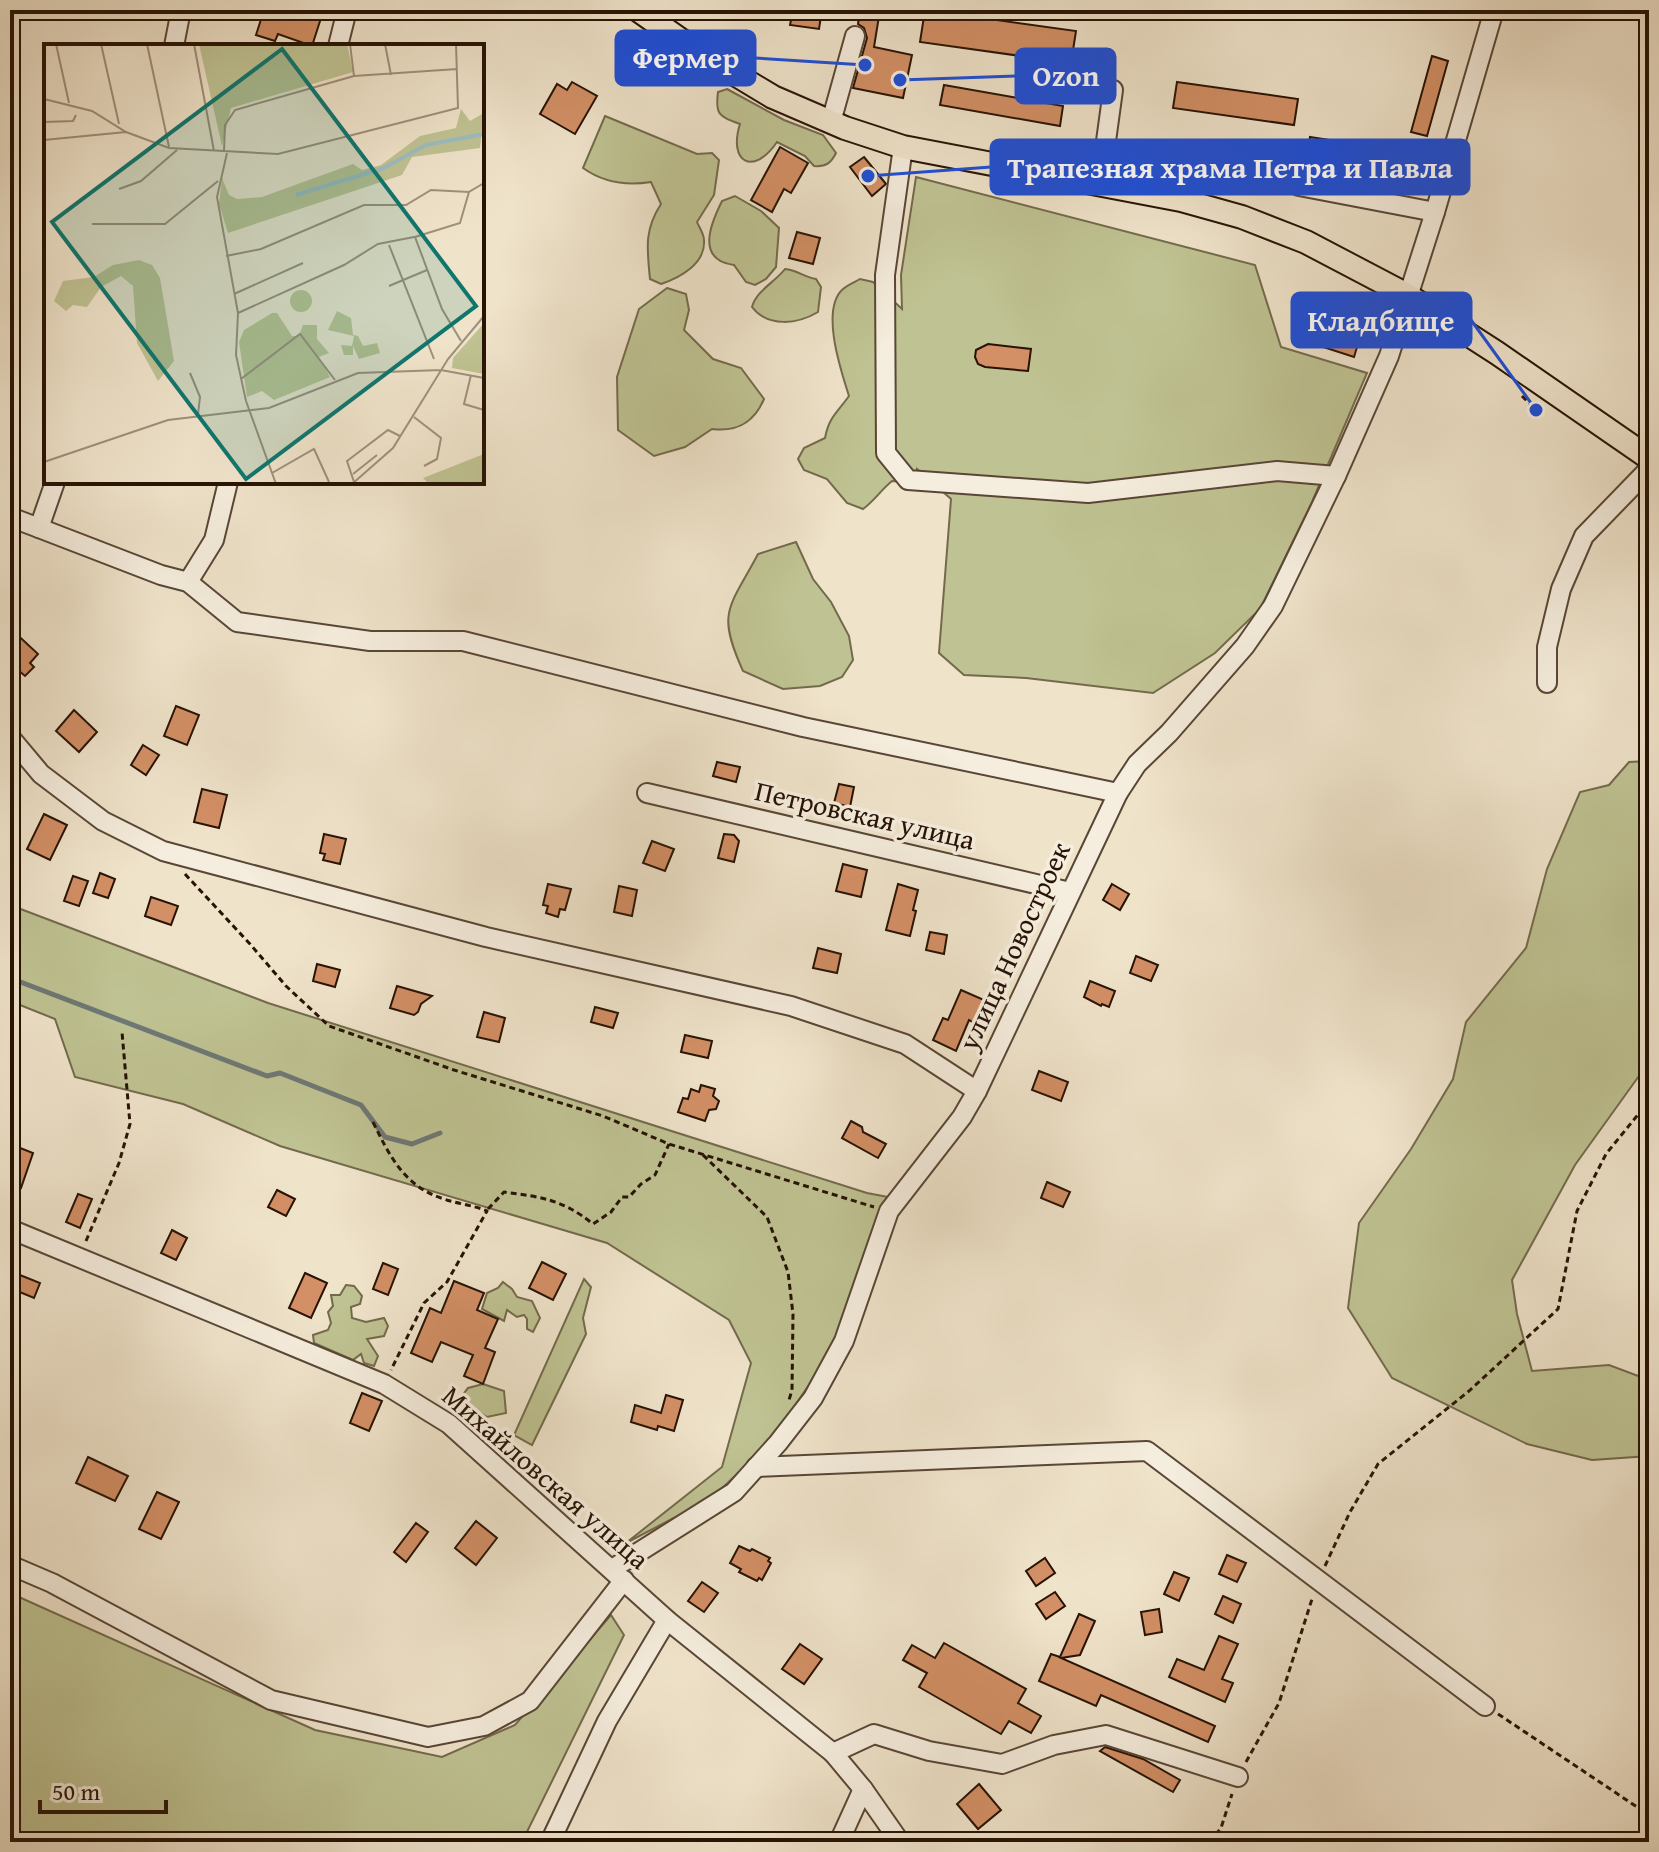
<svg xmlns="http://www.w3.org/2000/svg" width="1659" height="1852" viewBox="0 0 1659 1852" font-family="'Gentium Book Plus',serif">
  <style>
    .green { fill: #bfc292; stroke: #736a4c; stroke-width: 2 }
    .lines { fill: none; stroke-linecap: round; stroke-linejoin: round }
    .stream { stroke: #6e7875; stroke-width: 5 }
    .building { fill: #d38f65; stroke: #271205; stroke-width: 2 }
    .minor-casing { stroke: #594636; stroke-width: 22 }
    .major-casing { stroke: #271205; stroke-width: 26 }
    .path { stroke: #271205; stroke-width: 3; stroke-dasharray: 6 4; stroke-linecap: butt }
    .minor { stroke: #f5eddd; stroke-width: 18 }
    .major { stroke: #efe3ca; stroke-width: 22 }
    .labels { text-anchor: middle; stroke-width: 7; stroke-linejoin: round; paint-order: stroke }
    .street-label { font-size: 28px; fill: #271205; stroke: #f5eddd }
    .inset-river { fill: none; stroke: #9dbcc0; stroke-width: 4 }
    .inset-road { fill: none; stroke: #9f8f7b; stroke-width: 2 }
    .view { fill: #0f766e; fill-opacity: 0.15; stroke: #0f766e; stroke-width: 4 }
    .inset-edge { fill: none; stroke: #271205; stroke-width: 4 }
    .leader { fill: none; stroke: #1d4ed8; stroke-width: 3 }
    .callout-dot { fill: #1d4ed8; stroke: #f5eddd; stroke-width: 3 }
    .callout { fill: #1d4ed8; stroke: #1d4ed8; stroke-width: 3 }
    .callout-label { font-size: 30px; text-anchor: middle; font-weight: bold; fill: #fff }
  </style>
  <rect width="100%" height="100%" fill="#efe3ca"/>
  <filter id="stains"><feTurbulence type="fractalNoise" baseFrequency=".0025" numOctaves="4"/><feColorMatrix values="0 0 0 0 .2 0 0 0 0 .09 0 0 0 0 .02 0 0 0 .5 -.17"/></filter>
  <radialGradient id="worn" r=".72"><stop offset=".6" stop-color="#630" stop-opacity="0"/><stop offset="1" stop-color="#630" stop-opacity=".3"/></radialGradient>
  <!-- green -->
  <g class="green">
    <path d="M727 89 784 120 823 135 836 153C831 163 826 167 814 166L805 156 777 142C753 177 728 162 740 124 719 116 715 115 718 92Z"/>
    <path d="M605 116 697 154 712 153 719 160 714 195 697 222C699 227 704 234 704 240 706 264 679 278 661 284L650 279C647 249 644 230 661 204L651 182C626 186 604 183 583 168Z"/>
    <path d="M916 177 1255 265 1281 347 1367 373 1312 502 1260 609 1215 653 1153 693 1026 678 964 675 939 653 951 499 917 469 916 475 905 482 892 481C881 490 874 501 863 509L847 503 827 479 804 470 798 459 804 448 825 438C829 417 837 413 849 396 841 371 820 309 843 289 847 285 855 282 860 279L873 282 902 309 901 275Z"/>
    <path d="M735 196 761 211 779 228 776 267 766 279 755 285 746 282 734 265C696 260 710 225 722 201Z"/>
    <path d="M785 269C797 270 804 277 816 279L821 287 818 312C798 324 768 328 752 307 756 291 775 282 785 269Z"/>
    <path d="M667 288 686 294 689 310 684 330 713 359 741 368 764 399C754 423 737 432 712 429L685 447 654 456 618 430 617 377 639 309Z"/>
    <path d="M796 542 813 579 831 602 849 636 853 660 842 677 820 686 783 689 743 671C716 611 729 609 758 554Z"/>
    <path d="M1649 761V1062L1575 1165 1512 1280 1517 1314 1532 1371 1609 1365 1649 1380V1456L1592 1460 1527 1444 1392 1378 1348 1308 1359 1223 1411 1149 1453 1079 1466 1022 1526 948 1547 869 1580 792 1609 785 1629 762Z"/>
    <path d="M10 905 268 1003 867 1193 888 1197 829 1356 769 1443 712 1498 626 1543 722 1467 751 1363 729 1320 607 1243 280 1146 183 1104 75 1077 55 1019 10 1001Z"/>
    <path d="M584 1279 591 1287 583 1318 586 1334 532 1445 514 1435Z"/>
    <path d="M503 1282 512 1289 517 1297 532 1301 540 1318 533 1332 527 1329V1319L524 1315 517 1317 507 1310 504 1321 482 1309 487 1293 498 1288Z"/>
    <path d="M346 1285 354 1286 362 1296 360 1304 351 1307 352 1318 366 1322 384 1318 388 1326 384 1336 367 1339 378 1356 374 1366 364 1363 361 1354 353 1360 314 1343 313 1335 328 1330 331 1323 328 1312 333 1306 331 1295H340Z"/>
    <path d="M483 1384 504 1391 506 1413 487 1417 459 1400 468 1388Z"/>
    <path d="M10 1593 315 1730 442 1757 515 1725 611 1615 624 1635 522 1842H10Z"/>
  </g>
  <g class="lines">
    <!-- stream -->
    <path class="stream" d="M10 978 267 1076 280 1073 361 1105 385 1137 412 1144 440 1133"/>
  </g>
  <!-- building -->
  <g class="building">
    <path d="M264 10H295L321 18 312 46 278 34 275 41 256 35Z"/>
    <path d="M793 10H822L819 29 790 25Z"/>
    <path d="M860 10H880L874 47 912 55 903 98 853 88 867 38 864 28 858 24Z"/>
    <path d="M925 10 1076 31 1071 63 920 42Z"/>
    <path d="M1432 56 1448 61 1427 136 1411 132Z"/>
    <path d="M572 82 597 96 575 134 540 114 557 84 567 90Z"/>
    <path d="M1177 82 1298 99 1294 125 1173 108Z"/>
    <path d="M944 85 1063 106 1060 126 940 105Z"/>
    <path d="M1310 137 1415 153 1410 192 1304 175Z"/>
    <path d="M780 147 808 163 791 193 784 189 772 212 751 200Z"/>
    <path d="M864 157 886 184 872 196 850 167Z"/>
    <path d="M797 232 820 238 813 264 789 258Z"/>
    <path d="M1316 316 1362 331 1354 357 1308 342Z"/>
    <path d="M988 344 1031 349 1028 371 985 367 978 364 975 357 976 350Z"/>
    <path d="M10 628 38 654 30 663 34 667 25 676 10 663Z"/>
    <path d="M176 706 199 715 187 745 164 736Z"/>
    <path d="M74 710 97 732 79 752 56 731Z"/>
    <path d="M143 745 159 755 146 775 131 765Z"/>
    <path d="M717 762 740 767 736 782 713 776Z"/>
    <path d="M839 784 854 787 850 807 834 803Z"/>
    <path d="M202 789 227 795 219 828 194 822Z"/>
    <path d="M44 814 67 825 50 860 27 849Z"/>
    <path d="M324 834 346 839 340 864 323 860 325 854 320 853Z"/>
    <path d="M724 834 734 835 739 841 734 862 718 858Z"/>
    <path d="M652 841 674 849 665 871 643 863Z"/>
    <path d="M843 864 867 870 861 897 836 891Z"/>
    <path d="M100 873 115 879 108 898 93 893Z"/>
    <path d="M73 876 88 881 79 906 64 901Z"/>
    <path d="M548 884 571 889 565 910 560 909 558 917 546 913 548 906 543 905Z"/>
    <path d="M898 884 918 890 913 910 916 911 910 936 886 930Z"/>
    <path d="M1112 884 1129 894 1120 910 1103 900Z"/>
    <path d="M619 886 637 890 632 916 614 912Z"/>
    <path d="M151 897 178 906 171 925 145 916Z"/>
    <path d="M930 932 947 935 944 954 926 950Z"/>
    <path d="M818 948 841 954 837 973 813 968Z"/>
    <path d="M1136 956 1158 965 1151 981 1130 973Z"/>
    <path d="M317 964 340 970 335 987 313 981Z"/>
    <path d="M1090 981 1115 991 1109 1007 1102 1004 1101 1006 1084 997Z"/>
    <path d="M397 986 432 996 421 1004 418 1012 414 1015 390 1008Z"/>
    <path d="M961 990 984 1000 974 1023 969 1020 956 1051 933 1040 943 1018 948 1020Z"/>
    <path d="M595 1007 618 1013 613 1028 591 1022Z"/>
    <path d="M484 1012 505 1018 499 1042 477 1037Z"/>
    <path d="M685 1035 712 1041 708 1058 681 1052Z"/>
    <path d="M1039 1071 1068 1082 1061 1101 1032 1090Z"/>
    <path d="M701 1085 715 1089 713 1096 719 1101 716 1109 709 1110 705 1121 678 1112 683 1098 688 1099 691 1089 699 1092Z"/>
    <path d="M851 1121 862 1127 863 1132 886 1144 878 1158 842 1138Z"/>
    <path d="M10 1144 33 1153 21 1188 10 1185Z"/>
    <path d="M1047 1182 1070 1192 1063 1207 1041 1198Z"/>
    <path d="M277 1190 295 1199 286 1216 268 1207Z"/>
    <path d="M78 1194 92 1199 80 1228 66 1222Z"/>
    <path d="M172 1230 187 1238 176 1260 161 1253Z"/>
    <path d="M542 1262 566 1274 553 1300 529 1288Z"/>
    <path d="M383 1263 398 1269 388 1295 373 1289Z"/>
    <path d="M10 1271 40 1283 34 1298 10 1288Z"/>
    <path d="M305 1273 327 1283 311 1318 289 1308Z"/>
    <path d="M454 1281 484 1293 477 1310 498 1319 485 1348 495 1352 483 1384 464 1376 473 1355 441 1342 432 1362 411 1353 430 1308 441 1313Z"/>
    <path d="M362 1393 382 1401 369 1431 350 1423Z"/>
    <path d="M666 1395 683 1400 674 1431 658 1426 657 1430 631 1422 635 1405 661 1413Z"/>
    <path d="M88 1457 128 1476 115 1501 76 1483Z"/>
    <path d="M157 1492 179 1502 161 1539 139 1529Z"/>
    <path d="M476 1521 497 1538 476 1565 455 1548Z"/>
    <path d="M416 1523 428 1532 406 1562 394 1552Z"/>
    <path d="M739 1546 750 1551 752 1549 770 1558 768 1561 771 1563 762 1580 759 1578 757 1581 739 1572 741 1569 730 1563Z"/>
    <path d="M1227 1555 1246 1563 1237 1582 1219 1574Z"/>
    <path d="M1045 1558 1055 1573 1036 1586 1026 1571Z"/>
    <path d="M1174 1572 1189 1578 1179 1601 1164 1594Z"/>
    <path d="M702 1582 718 1593 704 1612 688 1601Z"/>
    <path d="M1055 1592 1065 1606 1046 1619 1036 1604Z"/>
    <path d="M1223 1596 1241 1604 1233 1623 1215 1614Z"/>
    <path d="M1159 1609 1162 1632 1145 1635 1141 1612Z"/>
    <path d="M1079 1614 1095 1621 1080 1655 1061 1658 1215 1726 1208 1742 1101 1695 1096 1706 1039 1681 1051 1654 1060 1657Z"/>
    <path d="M1219 1636 1238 1644 1222 1679 1233 1683 1225 1702 1169 1677 1177 1659 1204 1670Z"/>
    <path d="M944 1643 1026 1689 1018 1703 1041 1716 1031 1733 1009 1721 1001 1734 919 1687 927 1673 903 1660 912 1645 935 1658Z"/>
    <path d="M800 1644 822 1659 804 1684 782 1669Z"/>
    <path d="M1105 1747 1143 1759 1180 1780 1173 1792 1100 1751Z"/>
    <path d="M979 1784 1001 1810 978 1829 957 1804Z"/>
  </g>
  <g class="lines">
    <!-- minor casing -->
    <g class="minor-casing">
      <g id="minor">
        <path d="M174 46 181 10"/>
        <path d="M338 46 347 10"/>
        <path d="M831 122 855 36"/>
        <path d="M903 147 885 275 886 453 908 480 1088 493 1277 471 1336 476"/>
        <path d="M1100 185 1113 90"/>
        <path d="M1299 186 1435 212"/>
        <path d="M10 517 39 528 55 482"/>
        <path d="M39 528 161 575 188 582 237 622 370 641H463L803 727 1118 793"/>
        <path d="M188 582 214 540 228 482"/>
        <path d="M1547 683V647L1561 589 1584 536 1649 469"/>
        <path d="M10 737 41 774 103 821 163 851 486 937 791 1006 905 1044 977 1091"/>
        <path d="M647 793 1070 892"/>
        <path d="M10 1229 384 1384 449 1424 667 1620 833 1753 863 1789 900 1842"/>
        <path d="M756 1467 1147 1451 1485 1706"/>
        <path d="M10 1565 52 1583 271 1700 428 1737 484 1726 530 1701 624 1580"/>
        <path d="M612 1569 734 1492 778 1443 813 1398 844 1341 889 1211 962 1117 977 1091 1118 793 1137 764 1169 733 1245 646 1273 606 1336 476 1389 356 1435 212 1494 10"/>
        <path d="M833 1753 874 1734 929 1751 1002 1764 1054 1745 1106 1735 1238 1777"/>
        <path d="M550 1842 607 1721 667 1620"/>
        <path d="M839 1842 863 1789"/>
      </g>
    </g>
    <!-- major casing -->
    <g class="major-casing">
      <path id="major" d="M638 10 695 50 773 97 845 128 903 147 1181 200 1242 217 1306 242 1407 295 1497 353 1649 458"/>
    </g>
    <!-- path -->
    <g class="path">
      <path d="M1167 176 1190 174 1207 187"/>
      <path d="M1522 396 1536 410"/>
      <path d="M185 874 250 944 286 986 329 1026 454 1070 603 1116 669 1144 874 1207"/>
      <path d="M373 1122C390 1157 405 1187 444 1199 458 1204 473 1205 487 1211L447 1282 424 1303 391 1370"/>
      <path d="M703 1155 767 1217 788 1272 793 1314 792 1390 789 1400"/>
      <path d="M488 1209 504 1192C541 1197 562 1199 593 1224L611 1212 622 1197H629L641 1184 655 1175 669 1144"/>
      <path d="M86 1241 119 1163 130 1124 122 1032"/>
      <path d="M1325 1566 1350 1512 1378 1464 1469 1391 1558 1309 1577 1211 1606 1154 1649 1101"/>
      <path d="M1498 1714 1649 1815"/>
      <path d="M1246 1762 1279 1703 1312 1599"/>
      <path d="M1209 1842 1221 1828 1232 1794"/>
    </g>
    <!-- minor -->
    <use href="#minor" class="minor"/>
    <!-- major -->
    <use href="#major" class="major"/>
  </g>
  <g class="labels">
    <!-- street labels -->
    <g class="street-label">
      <text transform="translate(865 815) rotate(13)" y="10">Петровская улица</text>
      <text transform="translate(1014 946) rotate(-65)" y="10">улица Новостроек</text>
      <text transform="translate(546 1477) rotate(41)" y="10">Михайловская улица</text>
    </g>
  </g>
  <!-- overview -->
  <g transform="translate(44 44)">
    <rect width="440" height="440" fill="#efe3ca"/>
    <path d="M155 0H303L309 28 187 64 178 102ZM417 65 426 77 440 69 436 104 368 113 358 131 184 189 175 160 178 134 185 151 193 155 218 153 309 120 318 126 337 121 376 92 412 84ZM95 216 108 221 116 234 130 317 114 337 93 299 89 242 77 232 57 243 43 263 29 261 22 267 10 257 19 237 50 233 69 221ZM246 257a11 11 0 1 1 22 0a11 11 0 1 1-22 0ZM293 267 307 274 309 291 314 292 319 302 333 299 336 309 315 315 309 302V311H300L297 301 308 302 310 292 284 286ZM228 269H233L248 292H255L259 281H273V295L285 309 275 313 286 333 230 356 218 347 203 353 195 298 200 286ZM440 279V330L408 324 409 314ZM440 410V440H385L379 434Z" fill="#bfc292"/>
    <path class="inset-river" d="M252 151 340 124 382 101 440 90"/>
    <path class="inset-road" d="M12 0 25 59M57 0 75 80M103 0 125 103M150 0 170 107M341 0 347 31M310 32 413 25M0 55 48 67 82 88 125 104 234 110 414 64 412 0M0 78 29 77 32 71M0 96 82 88M180 107 181 81 191 66 310 32 306 0M183 109 173 153 194 269 192 311 202 357 232 440M75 145 97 137 133 106M48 180H121L174 137M345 201 390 315M182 212 217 205 320 161H362L387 146 425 148M345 242 383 226M190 250 259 219M194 269 300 221 334 200 370 193M417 297 398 265 371 193 416 179 425 148 440 139M146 329 156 353 154 370M427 331 420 360 440 366M197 335 256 290 291 336M370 373 397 394 393 415 380 422M0 418 124 376 225 364 314 329 397 326 440 334M228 429 270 405 285 438M309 430 333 411M310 438 303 417 344 386 356 392M308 440 349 404 404 315 440 272"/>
    <path class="view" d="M238 5 432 262 202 435 8 178Z"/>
    <rect width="440" height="440" class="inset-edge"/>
  </g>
  <!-- callouts -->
  <path class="leader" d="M865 65L755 58M900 80L1016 76M868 176L991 167M1536 410L1471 320"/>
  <g class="callout-dot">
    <circle cx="865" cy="65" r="8"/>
    <circle cx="900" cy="80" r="8"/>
    <circle cx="868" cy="176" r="8"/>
    <circle cx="1536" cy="410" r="8"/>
  </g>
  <g class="callout">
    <rect x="616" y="31" width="139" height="54" rx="8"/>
    <rect x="1016" y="49" width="99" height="54" rx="8"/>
    <rect x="991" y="140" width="478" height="54" rx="8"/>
    <rect x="1292" y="293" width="179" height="54" rx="8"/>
  </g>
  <g class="callout-label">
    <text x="686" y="68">Фермер</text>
    <text x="1066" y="86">Ozon</text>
    <text x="1230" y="178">Трапезная храма Петра и Павла</text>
    <text x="1381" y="331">Кладбище</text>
  </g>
  <!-- margin -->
  <rect width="1659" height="1852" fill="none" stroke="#efe3ca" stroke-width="40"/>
  <rect x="12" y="12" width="1635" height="1828" fill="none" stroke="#271205" stroke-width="4"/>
  <rect x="20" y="20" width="1619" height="1812" fill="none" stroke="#271205" stroke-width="2"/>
  <!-- scale -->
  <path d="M40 1800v12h126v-12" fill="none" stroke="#271205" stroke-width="4"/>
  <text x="52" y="1800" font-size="24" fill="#271205" stroke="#f5eddd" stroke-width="6" paint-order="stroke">50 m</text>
  <rect width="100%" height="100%" filter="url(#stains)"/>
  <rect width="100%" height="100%" fill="url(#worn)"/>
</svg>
